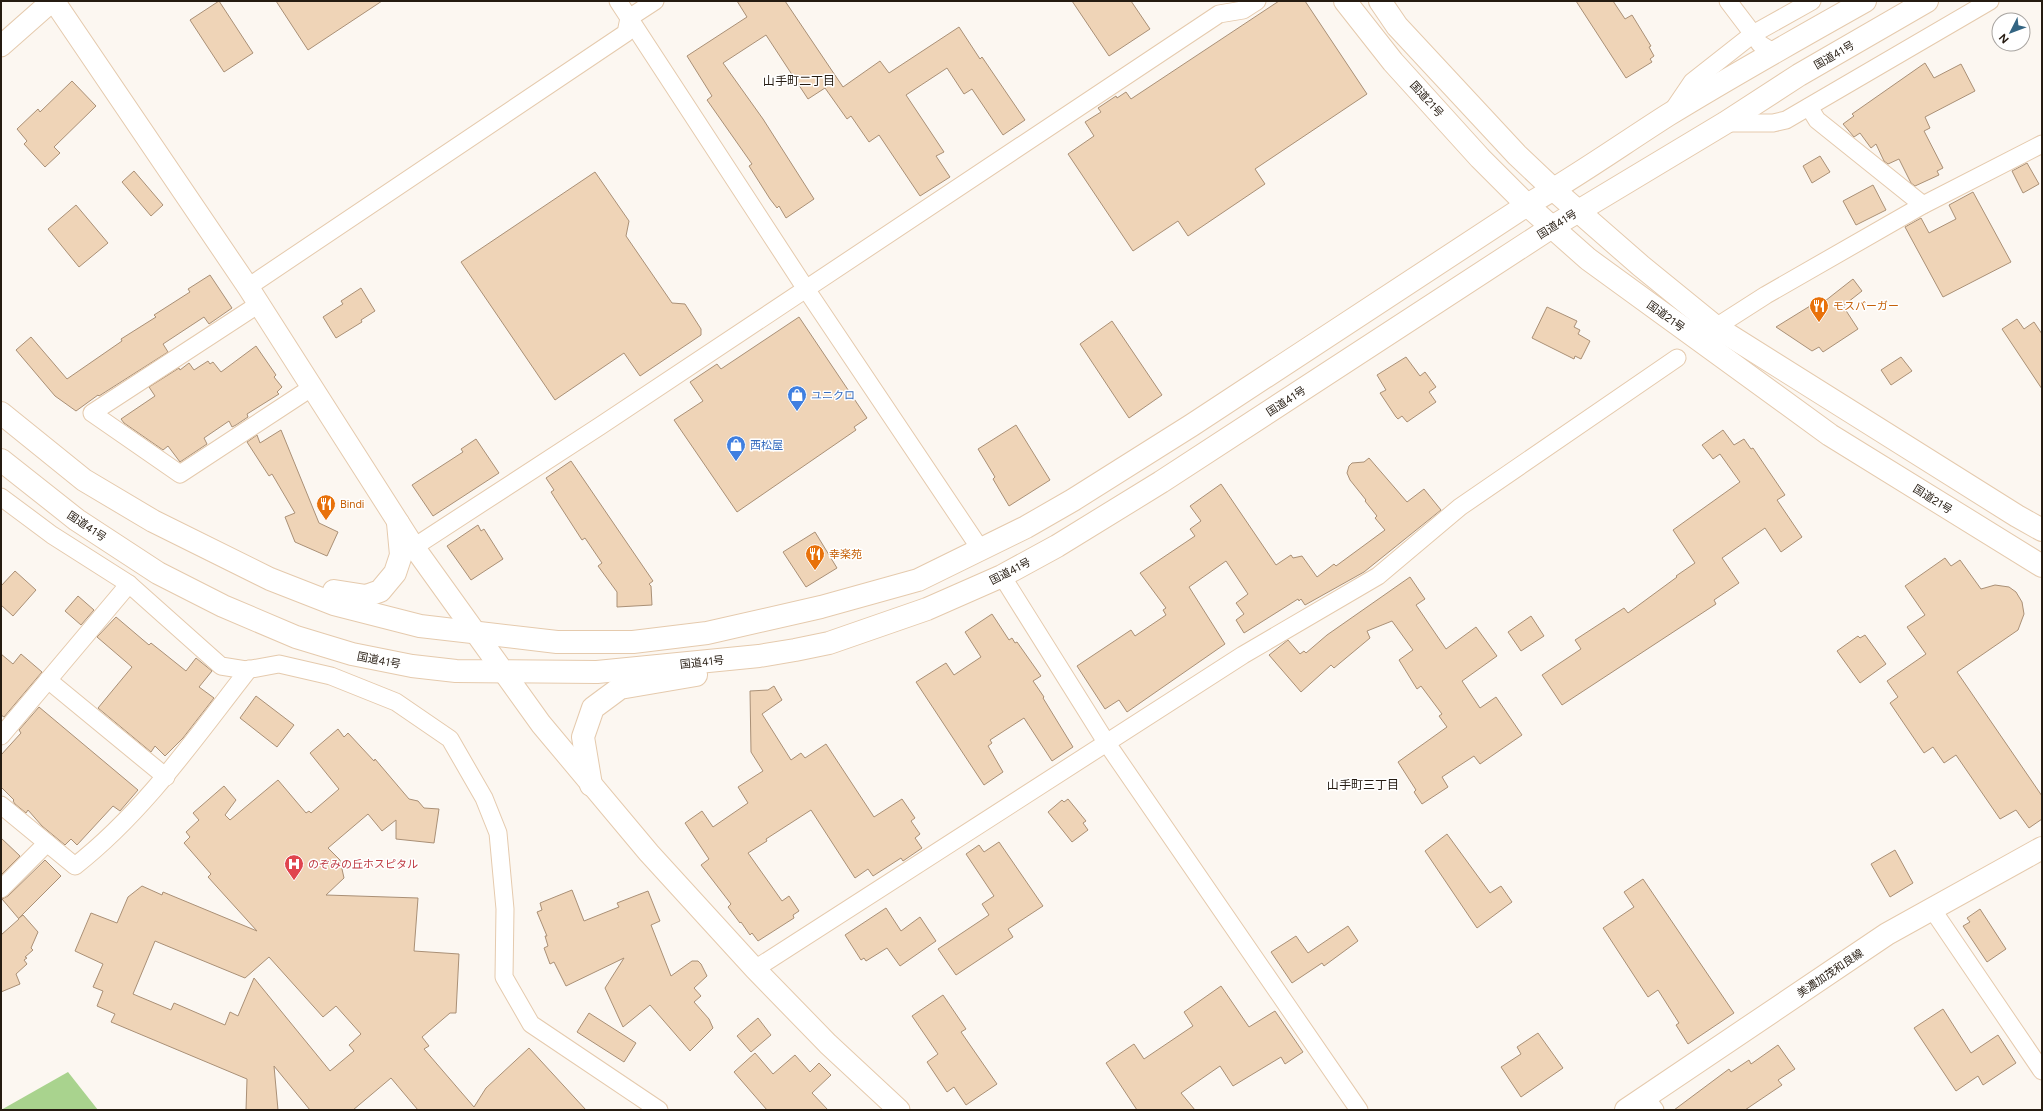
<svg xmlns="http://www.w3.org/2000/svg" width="2043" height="1111" viewBox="0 0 2043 1111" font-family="Figtree,'Noto Sans JP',sans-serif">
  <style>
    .forest { fill: #a9d38e }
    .building { fill: #efd4b7; stroke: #aa9076; fill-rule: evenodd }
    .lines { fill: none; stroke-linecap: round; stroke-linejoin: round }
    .minor-casing { stroke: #e5caad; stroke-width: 19 }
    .tertiary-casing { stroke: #e5caad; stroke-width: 23 }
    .primary-casing { stroke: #e5caad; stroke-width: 24 }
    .trunk-casing { stroke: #e5caad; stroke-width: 24 }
    .minor { stroke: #fff; stroke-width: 17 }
    .tertiary { stroke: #fff; stroke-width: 21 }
    .primary { stroke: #fff; stroke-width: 22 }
    .trunk { stroke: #fff; stroke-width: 22 }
    .labels { text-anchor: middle; stroke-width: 3; stroke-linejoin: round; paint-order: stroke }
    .street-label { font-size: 11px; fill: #251b11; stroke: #fff }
    .food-label { font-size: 11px; fill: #c56008; stroke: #fff; text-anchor: start }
    .shop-label { font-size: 11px; fill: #366cbe; stroke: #fff; text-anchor: start }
    .health-label { font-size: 11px; fill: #be3a42; stroke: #fff; text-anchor: start }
    .neighbourhood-label { font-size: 12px; fill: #251b11; stroke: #fff }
  </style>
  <rect width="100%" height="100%" fill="#fcf7f1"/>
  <!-- forest -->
  <path class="forest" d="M68 1072 98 1110H1Z"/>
  <!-- building -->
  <g class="building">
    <path d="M219 1 253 53 224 72 190 20Z"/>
    <path d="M276 1H382L308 50Z"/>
    <path d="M737 1H785L843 87 880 61 889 73 959 27 980 59 982 57 1025 120 1003 135 972 89 964 94 947 68 906 95 944 152 936 156 950 177 920 196 879 135 869 142 851 116 847 119 825 88 808 99 766 35 723 63 763 119 814 199 786 218 779 206 777 208 770 199 749 166 752 164 707 100 712 96 687 56 747 17Z"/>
    <path d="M1072 1H1131L1150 29 1109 56Z"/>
    <path d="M1279 1H1305L1367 94 1255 169 1265 184 1188 236 1178 221 1133 251 1068 154 1094 136 1085 122 1101 112 1098 108 1116 96 1117 98 1126 92 1131 99 1134 97Z"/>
    <path d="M1576 1H1613L1625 19 1632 15 1651 46 1649 47 1654 56 1650 59 1652 62 1626 78Z"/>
    <path d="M1925 63 1934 78 1961 64 1975 91 1925 117 1930 128 1924 131 1943 168 1937 171 1939 175 1915 186 1911 183 1899 159 1888 164 1884 161 1876 144 1871 148 1860 133 1854 137 1843 124 1854 116 1852 114Z"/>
    <path d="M72 81 96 106 54 147 60 153 45 167 24 144 27 141 17 129 38 109 40 112Z"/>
    <path d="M1820 156 1830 172 1812 183 1803 166Z"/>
    <path d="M2027 163 2039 184 2023 193 2012 171Z"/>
    <path d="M134 171 163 205 151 216 122 182Z"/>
    <path d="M595 172 629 221 626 236 672 303 685 304 701 329V335L640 376 624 353 555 400 461 262Z"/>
    <path d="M1873 185 1886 210 1856 225 1843 201Z"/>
    <path d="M1973 192 2011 262 1943 297 1905 227 1921 218 1929 233 1956 219 1949 205Z"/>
    <path d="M76 205 108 243 79 267 48 229Z"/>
    <path d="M210 275 232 308 209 324 204 317 163 344 168 352 99 396 98 395 76 411 55 396 16 350 31 337 67 379 122 341 121 339 156 317 154 315 190 292 188 289Z"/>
    <path d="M1853 279 1862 291 1843 306 1858 329 1823 352 1819 347 1812 351 1776 327 1823 298 1825 301Z"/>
    <path d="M361 288 375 311 361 320 362 322 336 338 323 317 343 304 341 301Z"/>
    <path d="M1547 307 1577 321 1574 327 1580 330 1578 334 1590 341 1581 359 1575 356 1574 359 1532 338Z"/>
    <path d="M799 317 867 418 854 427 856 430 737 512 674 420 703 401 690 382 717 364 721 369Z"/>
    <path d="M2017 319 2024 329 2034 322 2042 334V389L2002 329Z"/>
    <path d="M1112 321 1162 395 1129 418 1080 344Z"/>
    <path d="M256 346 276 375 274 377 282 387 277 392 279 394 247 414 248 417 236 425 232 427 229 421 204 438 207 444 180 462 168 446 163 450 124 423 121 419 155 396 149 387 179 368 180 370 189 363 194 370 208 361 210 364 213 362 221 372Z"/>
    <path d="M1406 357 1420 376 1425 372 1436 387 1429 392 1436 402 1407 422 1402 416 1398 419 1396 417 1380 393 1386 390 1377 375Z"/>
    <path d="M1901 357 1912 371 1891 385 1881 370Z"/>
    <path d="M1016 425 1050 480 1009 506 993 479 995 477 978 449Z"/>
    <path d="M281 430 319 523 338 532 327 556 295 542 285 517 295 513 272 474 269 476 247 442 257 435 260 443Z"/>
    <path d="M1723 430 1734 445 1744 439 1751 449 1753 448 1785 495 1777 500 1802 537 1781 552 1765 528 1722 558 1739 583 1714 600 1716 604 1562 705 1542 675 1581 649 1575 640 1624 608 1628 613 1677 577 1676 576 1695 563 1673 530 1740 482 1720 454 1713 459 1702 445Z"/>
    <path d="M476 439 499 473 433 516 412 485 463 452 461 449Z"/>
    <path d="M1369 458 1407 502 1424 489 1441 510 1364 572 1305 605 1301 599 1299 601 1298 599 1244 633 1236 620 1244 614 1236 603 1248 594 1226 561 1189 587 1225 644 1127 712 1119 700 1105 709 1077 666 1131 630 1135 636 1166 615 1163 610 1166 608 1140 573 1195 536 1190 529 1201 521 1190 506 1221 484 1276 565 1291 555 1293 558 1302 556 1317 577 1334 564 1336 566 1385 530 1375 518 1377 516 1365 501 1366 500 1350 480 1347 473 1349 466 1352 463 1364 462Z"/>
    <path d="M571 461 653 581 649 584 651 586 652 605 617 607V592L598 566 602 563 585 538 582 540 551 492 554 490 546 478Z"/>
    <path d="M478 525 481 531 484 529 503 559 471 580 447 546Z"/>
    <path d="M815 532 837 568 806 587 783 552Z"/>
    <path d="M1945 558 1951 566 1960 560 1981 589 1995 585 2009 587 2016 592 2022 602 2024 614 2018 630 1957 672 2042 796V819L2029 828 2016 810 2000 819 1956 755 1944 763 1933 747 1924 753 1890 703 1898 697 1887 681 1926 654 1907 627 1925 615 1905 586Z"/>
    <path d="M15 571 36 590 13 616 1 605V586Z"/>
    <path d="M1410 577 1425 599 1416 605 1446 649 1476 627 1497 656 1462 681 1480 708 1496 697 1522 735 1480 764 1474 756 1442 777 1448 787 1422 804 1414 792 1416 790 1398 762 1447 727 1439 716 1442 714 1421 686 1417 689 1399 660 1413 650 1392 621 1367 631 1370 638 1334 668 1331 665 1301 692 1269 655 1288 640 1300 654 1304 651 1306 653 1327 635Z"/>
    <path d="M78 596 94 610 81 625 65 611Z"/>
    <path d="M992 614 1009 640 1012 638 1015 643 1017 642 1041 676 1033 681 1044 697 1043 698 1073 747 1052 761 1024 718 990 740 992 743 988 746 1003 772 984 785 916 682 946 663 954 675 981 657 965 632Z"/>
    <path d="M1531 616 1544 636 1521 651 1508 632Z"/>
    <path d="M116 617 149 645 151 643 186 671 196 658 212 671 199 687 214 698 183 738 165 756 155 746 151 752 98 708 132 667 97 637Z"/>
    <path d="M1865 635 1886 664 1860 683 1837 651 1858 636 1860 638Z"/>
    <path d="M1 654 13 664 21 654 42 672 4 717 1 715Z"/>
    <path d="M774 686 782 700 762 714 791 760 801 753 805 758 826 744 874 817 902 799 915 818 911 821 920 834 915 838 922 848 903 861 901 858 873 876 868 869 855 878 811 810 766 839 767 841 748 853 782 901 789 896 799 911 793 915 794 918 758 941 752 933 750 935 741 922 740 923 728 907 731 904 701 865 709 859 685 823 702 811 713 827 748 803 738 787 763 771 751 752 750 691 768 690Z"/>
    <path d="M256 696 294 725 277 747 240 718Z"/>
    <path d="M39 707 138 790 120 811 113 806 77 845 71 839 65 845 42 826 28 810 26 813 15 804 13 801 14 800 1 787V755L21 733 19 730Z"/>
    <path d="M338 729 344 737 348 733 374 761 375 759 409 799 418 801 424 808 439 809 434 843 396 839V820L382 831 368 814 328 848 340 860 344 878 326 895 418 898 414 951 459 954 456 1013H450L422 1037 429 1046 424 1049 474 1107 486 1088 529 1048 586 1110H418L391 1078 353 1110H310L274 1066 278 1110H246L247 1079 111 1022 115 1014 97 1006 103 991 93 987 103 964 75 951 91 913 117 923 128 897 142 886 162 895 163 892 257 931 208 877 211 874 184 843 190 837 186 832 199 820 193 813 224 786 236 800 225 815 230 820 278 780 306 813 309 811 311 813 339 789 310 753ZM155 941 245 978 269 957 323 1017 336 1006 361 1034 349 1045 354 1051 330 1071 254 978 238 1016 230 1012 225 1025 174 1003 171 1010 133 994Z"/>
    <path d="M1068 799 1086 821 1083 823 1088 830 1072 842 1048 812 1062 800 1064 802Z"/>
    <path d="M1447 834 1490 893 1501 886 1512 902 1477 928 1425 851Z"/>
    <path d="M1 838 20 856 1 875Z"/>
    <path d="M999 842 1043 906 1008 929 1013 937 956 975 938 949 989 915 982 904 994 896 966 854 979 845 984 852Z"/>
    <path d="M1895 850 1913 883 1890 897 1871 864Z"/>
    <path d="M45 860 61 876 19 918 23 915 38 932 31 948 33 950 25 957 27 958 24 960 27 964 16 974 20 984 1 992V935L19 919 2 899 8 896Z"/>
    <path d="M1643 879 1734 1013 1688 1044 1676 1025 1679 1023 1658 990 1648 997 1603 928 1634 907 1624 892Z"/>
    <path d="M572 890 584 921 619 907 617 903 648 891 660 921 651 925 671 976 692 961H698L701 964 707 976 694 988 701 996 694 1002 709 1019 713 1028 690 1051 650 1005 623 1027 605 988 624 958 566 986 554 962 550 964 544 948 548 946 545 936H547L537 912 542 910 540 903Z"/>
    <path d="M886 908 901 931 920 917 936 941 900 966 887 948 866 961 864 958 861 960 845 935Z"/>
    <path d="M1980 909 2006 949 1987 962 1963 926 1970 922 1967 918Z"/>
    <path d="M1348 926 1358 941 1324 966 1322 963 1292 983 1271 952 1296 936 1308 953Z"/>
    <path d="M1221 986 1249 1027 1275 1011 1303 1052 1285 1064 1281 1057 1233 1086 1220 1066 1181 1093 1195 1110H1137L1106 1063 1134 1044 1144 1059 1193 1026 1184 1012Z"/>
    <path d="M943 995 966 1029 961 1032 997 1084 966 1105 954 1087 947 1092 927 1062 938 1054 912 1016Z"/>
    <path d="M1943 1009 1971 1053 1998 1035 2016 1063 1983 1085 1978 1076 1956 1091 1914 1028Z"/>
    <path d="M589 1013 636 1043 624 1062 577 1032Z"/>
    <path d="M758 1018 771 1035 751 1052 737 1036Z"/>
    <path d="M1538 1033 1563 1068 1521 1097 1501 1067 1521 1054 1517 1047Z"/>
    <path d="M1778 1045 1795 1069 1778 1080 1782 1085 1745 1110H1674L1729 1069 1731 1072 1749 1060 1751 1064Z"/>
    <path d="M755 1053 773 1074 795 1055 810 1072 819 1063 831 1075 812 1093 828 1110H767L734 1072Z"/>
  </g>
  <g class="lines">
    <!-- minor casing -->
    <g class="minor-casing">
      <g id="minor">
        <path d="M618 1 806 289 981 550"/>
        <path d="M1728 1 1753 34 1812 1"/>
        <path d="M1809 107 1817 120 1923 205"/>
        <path d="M1673 110 1692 82 1753 34 1760 44 1773 52"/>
        <path d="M1725 123H1773L1786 120 1990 1"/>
        <path d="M248 287 626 33 629 18 655 1"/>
        <path d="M259 304 92 413 180 474 311 388"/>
        <path d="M1716 327 1766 295 1923 205 2042 144"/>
        <path d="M1 497 52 535 129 584 221 666 246 670 279 664 331 676 396 702 450 739 484 798 498 833 505 909 504 977 531 1024 659 1110"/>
        <path d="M414 547 600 426 1219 14 1243 10 1257 1"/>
        <path d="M1002 576 1106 742 1359 1110"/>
        <path d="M48 680 166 777"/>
        <path d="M1 736 129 584"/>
        <path d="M1 805 75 866C145 811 195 738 249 669"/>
        <path d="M1 889 47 843"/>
        <path d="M1932 909 2042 1071"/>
        <path d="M755 969 1243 655 1378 576 1460 507 1677 358"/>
        <path d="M1646 1098 1655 1110"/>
      </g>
    </g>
    <!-- tertiary casing -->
    <g class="tertiary-casing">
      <g id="tertiary">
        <path d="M54 1 248 287 414 547 541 724 649 853 755 969 828 1044 899 1110"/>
        <path d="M1 46 52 1"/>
      </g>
    </g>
    <!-- primary casing -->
    <g class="primary-casing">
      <path id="primary" d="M1626 1110 1887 934 2042 848"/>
    </g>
    <!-- trunk casing -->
    <g class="trunk-casing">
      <g id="trunk">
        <path d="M1345 1 1393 62 1480 158 1527 205 1588 259 1830 435 2042 566"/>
        <path d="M1380 1 1397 26 1517 155 1554 190 1641 266 1716 327 2017 516 2042 530"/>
        <path d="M1 413 84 480 153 521 270 579 334 604 420 626 557 642H633L707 633 821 607 918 580 1026 527 1073 500 1192 425 1527 205C1576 177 1621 145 1668 115 1733 75 1799 38 1865 1"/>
        <path d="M1 460 77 520 158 573 223 606 296 637 352 654 412 666 456 671 597 672 759 656 795 650 829 643 927 609 1002 576 1057 546 1161 482 1552 227 1725 123 1799 75 1927 1"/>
        <path d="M334 591 366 596 380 591 395 573 401 555 398 523"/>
        <path d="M591 785 583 737 593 708 620 688 696 675"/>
      </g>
    </g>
    <!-- minor -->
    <use href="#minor" class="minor"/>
    <!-- tertiary -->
    <use href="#tertiary" class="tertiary"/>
    <!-- primary -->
    <use href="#primary" class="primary"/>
    <!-- trunk -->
    <use href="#trunk" class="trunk"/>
  </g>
  <!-- icons -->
  <defs>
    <g id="restaurant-pin" transform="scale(1)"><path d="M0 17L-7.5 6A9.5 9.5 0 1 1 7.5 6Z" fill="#e8710a" stroke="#fff"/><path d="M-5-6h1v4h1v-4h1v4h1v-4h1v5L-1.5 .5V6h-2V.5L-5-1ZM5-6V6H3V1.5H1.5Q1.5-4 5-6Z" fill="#fff"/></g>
    <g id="shop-pin" transform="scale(1)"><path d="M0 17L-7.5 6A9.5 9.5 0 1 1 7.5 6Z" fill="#3f7fe0" stroke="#fff"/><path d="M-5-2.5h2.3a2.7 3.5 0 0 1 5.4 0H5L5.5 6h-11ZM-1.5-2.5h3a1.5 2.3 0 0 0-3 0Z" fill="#fff"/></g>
    <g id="hospital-pin" transform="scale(1)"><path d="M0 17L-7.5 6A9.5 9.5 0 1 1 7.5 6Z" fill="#e0444e" stroke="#fff"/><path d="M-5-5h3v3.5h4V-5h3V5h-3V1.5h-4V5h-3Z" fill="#fff"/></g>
  </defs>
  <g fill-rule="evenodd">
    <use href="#restaurant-pin" x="1819" y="306"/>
    <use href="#shop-pin" x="797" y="395"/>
    <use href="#shop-pin" x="736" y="445"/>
    <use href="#restaurant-pin" x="326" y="504"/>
    <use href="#restaurant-pin" x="815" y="554"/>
    <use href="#hospital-pin" x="294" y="864"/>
  </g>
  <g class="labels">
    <!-- street labels -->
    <g class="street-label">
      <text transform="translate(1834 55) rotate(-30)" y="4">国道41号</text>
      <text transform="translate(1427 99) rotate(48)" y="4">国道21号</text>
      <text transform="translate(1557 224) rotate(-32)" y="4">国道41号</text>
      <text transform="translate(1666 316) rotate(36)" y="4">国道21号</text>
      <text transform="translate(1286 401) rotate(-33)" y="4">国道41号</text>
      <text transform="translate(1933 499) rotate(32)" y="4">国道21号</text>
      <text transform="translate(87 526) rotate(34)" y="4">国道41号</text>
      <text transform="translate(1010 571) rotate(-27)" y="4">国道41号</text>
      <text transform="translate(379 660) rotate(11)" y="4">国道41号</text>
      <text transform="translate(702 662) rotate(-6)" y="4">国道41号</text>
      <text transform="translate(1830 973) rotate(-34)" y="4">美濃加茂和良線</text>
    </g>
    <!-- food labels -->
    <g class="food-label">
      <text x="1833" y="310">モスバーガー</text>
      <text x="340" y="508">Bindi</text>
      <text x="829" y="558">幸楽苑</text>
    </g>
    <!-- shop labels -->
    <g class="shop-label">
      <text x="811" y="399">ユニクロ</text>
      <text x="750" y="449">西松屋</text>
    </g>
    <!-- health labels -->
    <g class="health-label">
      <text x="308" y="868">のぞみの丘ホスピタル</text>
    </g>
    <!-- neighbourhood labels -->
    <g class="neighbourhood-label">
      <text x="799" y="85">山手町二丁目</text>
      <text x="1363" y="789">山手町三丁目</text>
    </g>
  </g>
  <!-- border -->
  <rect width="2043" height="1111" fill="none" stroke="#251b11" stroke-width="4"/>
  <!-- north arrow -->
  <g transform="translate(2011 32) rotate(228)"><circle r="19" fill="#ffffff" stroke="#a8a4a0"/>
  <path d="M0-3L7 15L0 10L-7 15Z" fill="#336482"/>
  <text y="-6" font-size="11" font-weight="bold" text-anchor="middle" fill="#251b11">N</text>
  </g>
</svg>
